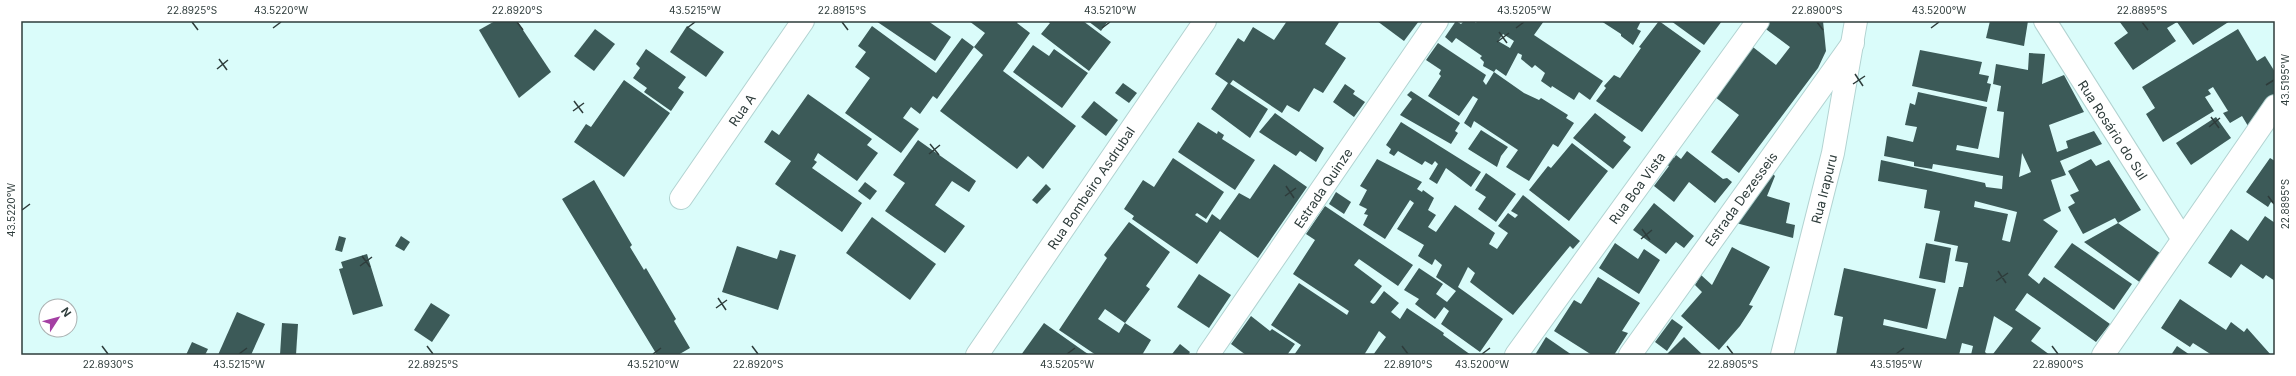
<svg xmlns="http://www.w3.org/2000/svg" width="2296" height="376" viewBox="0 0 2296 376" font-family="Inter,sans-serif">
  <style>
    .building { fill: #3c5a58; fill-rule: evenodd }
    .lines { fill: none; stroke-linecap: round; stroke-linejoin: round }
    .street-casing { stroke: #b2d3d1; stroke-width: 24 }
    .street { stroke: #fff; stroke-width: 22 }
    .ticks { fill: none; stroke: #2e3c3b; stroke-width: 1.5 }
    .labels { text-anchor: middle; stroke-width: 4; stroke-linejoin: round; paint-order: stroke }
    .street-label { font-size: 13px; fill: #2e3c3b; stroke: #fff }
    .neatline { fill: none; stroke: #2e3c3b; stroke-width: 1.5 }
    .ticks-label { font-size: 10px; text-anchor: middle; fill: #2e3c3b }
  </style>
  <rect width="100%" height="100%" fill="#dafcfa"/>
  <!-- building -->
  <g class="building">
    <path d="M495 21H517L551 72 519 98 479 30Z"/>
    <path d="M876 21H928L951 37 935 61Z"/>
    <path d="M969 21H1018L1017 23 1030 33 1003 71 1076 126 1043 169 1028 156 1017 169 940 111 983 55 974 47 937 99 933 96 920 114 911 107 903 118 919 129 901 153 845 113 870 78 855 67 866 52 858 46 872 26 936 73 962 38 974 47 985 33Z"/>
    <path d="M1047 21H1083L1111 42 1089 71 1041 34 1050 23Z"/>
    <path d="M1088 21H1108L1101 31Z"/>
    <path d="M1287 21H1340L1325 44 1346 58 1323 93 1314 88 1299 112 1287 105 1282 113 1233 80 1230 84 1268 109 1250 138 1211 109 1228 83 1215 74 1238 38 1244 42 1253 27 1274 40Z"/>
    <path d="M1377 21H1419L1404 41Z"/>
    <path d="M1456 21 1461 24 1464 21H1474L1476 23 1477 21H1544L1534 35 1603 81 1590 100 1579 92 1574 100 1552 86 1551 88 1541 81 1545 73 1535 65 1532 68 1521 59 1522 55 1518 53 1506 76 1496 69 1494 72 1483 66 1484 62 1480 58 1482 56 1456 38 1452 43 1445 37ZM1503 34 1514 41 1510 48 1498 41Z"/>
    <path d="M1601 21H1641L1637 29 1641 31 1633 45 1621 36V34Z"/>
    <path d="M1659 21 1701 51 1642 132 1596 101 1606 88 1604 86 1614 75 1620 78 1641 48 1639 47Z"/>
    <path d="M1671 21H1722L1704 45Z"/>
    <path d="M1767 21H1823L1826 51 1818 68 1739 173 1711 152 1739 115 1711 94 1749 44 1776 65 1790 47 1763 27Z"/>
    <path d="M1990 21H2028L2024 46 1986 38Z"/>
    <path d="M2119 21H2230L2193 45 2177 22 2167 28 2176 41 2133 70 2114 43 2128 33Z"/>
    <path d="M687 26 724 52 706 77 670 52Z"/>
    <path d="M595 29 615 44 594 71 574 56Z"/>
    <path d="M2238 29 2257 61 2265 56 2275 72V93L2251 131 2242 116 2230 123 2223 113 2228 111 2213 87 2208 90 2211 94 2205 97 2214 111 2163 142 2146 114 2155 108 2142 87Z"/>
    <path d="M1438 43 1486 75 1483 81 1486 85 1494 72 1524 93 1539 100 1541 98 1568 115 1566 118 1574 123 1558 147 1553 144 1529 181 1506 167 1518 150 1474 121 1471 128 1464 123 1478 99 1473 96 1459 116 1428 96 1441 76 1439 74 1441 70 1426 60Z"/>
    <path d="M1033 45 1049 56 1054 49 1088 73 1062 108 1013 72Z"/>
    <path d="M646 49 686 77 678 88 684 92 671 111 644 92 647 88 633 78 640 68 636 64Z"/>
    <path d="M1920 50 1982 62 1979 74 1989 76 1987 83 1991 84 1987 102 1912 86Z"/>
    <path d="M2029 53 2045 54 2042 84 2064 75 2084 112 2049 125 2057 152 2068 148 2066 141 2094 131 2102 144 2060 161 2066 175 2051 180 2061 211 2043 220 2058 231 2028 275 2039 284 2044 277 2110 324 2096 342 2027 293 2015 310 2041 328 2031 341 2050 355H1994L1993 354 2013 328 1994 316 1985 352 1988 355H1971L1973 346 1962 343 1959 355H1836L1843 317 1834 315 1844 268 1936 289 1927 329 1884 319 1883 325 1946 339 1959 287H1963L1968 263 1955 261 1958 246 1934 241 1940 211 1924 208 1927 190 1878 181 1881 160 1985 183 1986 187 2002 189 2003 176 1933 164 1932 169 1914 166V162L1884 156 1887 136 1913 142 1917 127 1905 125 1910 103 1915 105 1918 92 1987 107 1978 149 1957 145 1956 150 1999 158 2004 112 1997 111 2001 86 1993 84 1996 64 2028 70ZM2022 153 2031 172 2019 177 2021 163ZM1975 201 2017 212 2010 242 2002 240 2008 214 1974 207Z"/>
    <path d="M624 80 670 113 624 177 574 142 586 124 591 127Z"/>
    <path d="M1123 83 1137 93 1129 103 1115 93Z"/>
    <path d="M1345 84 1355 91 1353 94 1365 102 1354 117 1333 102Z"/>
    <path d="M1411 91 1460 123 1455 131 1458 133 1451 144 1400 115 1412 99 1407 95Z"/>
    <path d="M808 94 872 139 867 145 878 153 857 181 818 153 814 160 817 162 812 168 862 203 842 232 775 184 791 161 764 142 772 130 779 135Z"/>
    <path d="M1094 101 1118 120 1106 136 1081 117Z"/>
    <path d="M1275 113 1324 148 1316 162 1300 151 1296 156 1259 132Z"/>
    <path d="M1595 113 1626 137 1623 141 1631 147 1613 169 1573 138Z"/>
    <path d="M2216 117 2231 138 2191 165 2176 143Z"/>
    <path d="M1198 122 1217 134 1218 131 1224 135 1222 139 1255 160 1235 190 1178 152Z"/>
    <path d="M1401 122 1481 172 1471 187 1446 168 1437 184 1429 179 1438 164 1435 161 1432 165 1425 161 1422 165 1398 151 1394 156 1389 153 1391 149 1386 145Z"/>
    <path d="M1481 130 1508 147 1501 156 1497 167 1468 149Z"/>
    <path d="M918 140 976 181 969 192 952 181 935 205 965 226 945 253 885 211 905 183 893 175Z"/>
    <path d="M1572 143 1608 171 1569 221 1529 190 1548 166 1551 168Z"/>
    <path d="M1687 151 1723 179 1727 178 1732 182 1715 203 1689 182 1674 202 1654 186 1669 166 1664 163 1670 155 1674 158 1676 155 1681 159Z"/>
    <path d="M1173 158 1224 192 1206 219 1197 213 1195 215 1207 223 1212 214 1220 220 1239 193 1250 199 1274 164 1307 187 1258 258 1220 231 1197 264 1132 219 1134 216 1124 209 1143 180 1154 187Z"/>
    <path d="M2270 158 2275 161V204L2271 202 2268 207 2246 192Z"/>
    <path d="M1377 159 1422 182 1417 189 1422 192 1423 190 1434 198 1428 210 1436 215 1428 227 1436 232 1455 205 1495 233 1489 244 1497 249 1508 233 1498 226 1508 213 1515 218 1518 215 1511 211 1523 195 1580 241 1573 249 1570 246 1513 315 1470 282 1475 273 1468 267 1458 287 1503 319 1480 352 1441 324 1449 311 1444 307 1435 319 1415 304 1419 299 1404 290 1419 268 1443 284 1436 294 1447 302 1456 291 1436 277 1442 265 1435 259 1432 265 1418 256 1424 245 1397 229 1414 203 1410 200 1385 239 1363 225 1368 215 1364 214 1367 209 1359 205 1367 190 1360 186Z"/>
    <path d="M2091 159 2096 166 2109 160 2141 210 2118 223 2164 256 2145 286 2084 242 2118 223 2115 218 2083 234 2068 207 2075 203 2070 195 2079 191 2068 171Z"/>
    <path d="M1770 171 1775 176 1767 196 1790 203 1786 223 1795 225 1793 238 1736 223Z"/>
    <path d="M1486 173 1516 194 1496 222 1478 209 1486 197 1475 190Z"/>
    <path d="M594 180 632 245 630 247 644 270 646 268 676 319 674 321 690 348 678 355H657L562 199Z"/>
    <path d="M865 182 877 191 870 200 858 191Z"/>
    <path d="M1046 184 1051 189 1037 204 1032 200Z"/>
    <path d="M1336 192 1351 202 1344 214 1329 204Z"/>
    <path d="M1654 203 1694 236 1684 248 1676 242 1666 254 1633 230Z"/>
    <path d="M1325 206 1413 265 1398 286 1359 259 1354 265 1382 286 1370 302 1373 304 1375 303 1384 291 1399 303 1391 312 1400 319 1407 308 1444 333 1443 335 1471 355H1373L1386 337 1379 331 1364 355H1294L1301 345 1271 325 1299 283 1347 315 1349 311 1293 274 1315 240 1306 234Z"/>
    <path d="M2265 216 2275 223V281L2266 275 2263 279 2241 264 2231 278 2208 263 2231 229 2248 241Z"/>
    <path d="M872 217 936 264 910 300 846 253Z"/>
    <path d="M1129 222 1170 252 1146 286 1150 289 1125 323 1105 309 1098 319 1119 333 1125 323 1151 340 1142 355H1096L1059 330 1107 258 1104 255Z"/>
    <path d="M339 236 346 238 342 252 335 250Z"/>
    <path d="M401 236 410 242 404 251 395 246Z"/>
    <path d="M1615 243 1638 259 1644 249 1660 260 1639 294 1599 268Z"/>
    <path d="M1926 243 1951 248 1945 283 1919 278Z"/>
    <path d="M2072 243 2132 284 2114 310 2054 267Z"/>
    <path d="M737 246 777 259 780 250 796 255 778 310 722 292Z"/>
    <path d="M1732 247 1770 267 1749 305 1753 306 1740 326 1719 350 1681 316 1702 292 1695 285 1701 275 1712 285Z"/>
    <path d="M367 254 383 306 353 315 339 269 343 268 341 262Z"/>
    <path d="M1199 274 1231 295 1209 328 1177 307Z"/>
    <path d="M1598 277 1640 303 1622 331 1628 333 1614 355H1592L1554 331 1574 300 1581 304Z"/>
    <path d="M2180 299 2226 330 2231 322 2244 332 2247 328 2271 355H2212L2193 343 2190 347 2161 328Z"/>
    <path d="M431 303 450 315 432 342 414 330Z"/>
    <path d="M237 312 265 324 251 355H218Z"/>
    <path d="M1251 316 1270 331 1272 329 1295 344 1287 355H1246L1231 344Z"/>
    <path d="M1672 319 1683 327 1667 351 1655 342Z"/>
    <path d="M282 323 298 324 296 355H280Z"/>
    <path d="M1044 323 1085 352 1090 355H1021Z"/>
    <path d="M1546 337 1572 355H1535Z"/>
    <path d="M1684 337 1703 355H1666Z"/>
    <path d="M192 342 208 349 205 355H186Z"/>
    <path d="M1180 344 1190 352 1188 355 1172 354Z"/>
    <path d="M2177 346 2190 355H2171Z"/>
  </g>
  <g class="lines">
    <!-- street casing -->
    <g class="street-casing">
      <g id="street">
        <path d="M2045 21 2182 238"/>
        <path d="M681 198 803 21"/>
        <path d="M977 355 1205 21"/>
        <path d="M1208 355 1437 21"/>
        <path d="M1516 355 1758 21"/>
        <path d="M1630 355 1853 43"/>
        <path d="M1782 355 1833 153 1856 21"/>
        <path d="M2103 355 2275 106"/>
      </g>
    </g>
    <!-- street -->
    <use href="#street" class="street"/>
  </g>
  <!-- ticks -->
  <path class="ticks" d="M192 22 198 30M517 22 523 30M842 22 848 30M1817 22 1823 30M2142 22 2148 30M273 28 281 22M687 28 695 22M1102 28 1110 22M1516 28 1524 22M1931 28 1939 22M1499 32 1507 43M1497 42 1509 33M219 59 227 70M217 69 228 60M1855 74 1863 86M1853 84 1865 76M2266 85 2274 80M574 101 583 113M573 111 584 103M2211 117 2219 128M2209 127 2220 118M930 144 939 155M929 154 940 145M1286 186 1294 198M1285 196 1296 188M2268 196 2274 204M22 210 30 204M1642 229 1650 240M1641 239 1652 230M362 256 370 267M360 266 372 257M1998 271 2006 283M1996 281 2008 273M718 298 726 310M716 308 727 300M102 346 108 354M427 346 433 354M752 346 758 354M1402 346 1408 354M1727 346 1733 354M2052 346 2058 354M239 354 247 348M653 354 661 348M1067 354 1075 348M1482 354 1490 348M1896 354 1904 348"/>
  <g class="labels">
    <!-- street labels -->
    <g class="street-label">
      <text transform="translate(742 110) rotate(-55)" y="5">Rua A</text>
      <text transform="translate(2113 130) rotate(57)" y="5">Rua Rosário do Sul</text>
      <text transform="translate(1091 188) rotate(-56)" y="5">Rua Bombeiro Asdrubal</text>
      <text transform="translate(1323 188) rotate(-56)" y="5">Estrada Quinze</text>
      <text transform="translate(1637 188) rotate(-54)" y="5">Rua Boa Vista</text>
      <text transform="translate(1824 189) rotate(-76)" y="5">Rua Irapuru</text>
      <text transform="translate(1741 199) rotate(-54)" y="5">Estrada Dezesseis</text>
    </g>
  </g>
  <!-- border -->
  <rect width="2296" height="376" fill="none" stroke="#ffffff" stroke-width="44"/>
  <!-- north arrow -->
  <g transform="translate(58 318) rotate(54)"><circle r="19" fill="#ffffff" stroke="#abb1b1"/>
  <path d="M0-3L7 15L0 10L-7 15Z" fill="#a43fa3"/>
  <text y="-6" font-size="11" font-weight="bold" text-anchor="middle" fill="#2e3c3b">N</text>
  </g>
  <rect x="22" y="22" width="2252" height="332" class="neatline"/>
  <g class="ticks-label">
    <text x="192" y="14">22.8925°S</text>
    <text x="281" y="14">43.5220°W</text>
    <text x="517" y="14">22.8920°S</text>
    <text x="695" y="14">43.5215°W</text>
    <text x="842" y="14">22.8915°S</text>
    <text x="1110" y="14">43.5210°W</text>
    <text x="1524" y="14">43.5205°W</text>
    <text x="1817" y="14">22.8900°S</text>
    <text x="1939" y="14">43.5200°W</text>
    <text x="2142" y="14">22.8895°S</text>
    <text transform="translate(2285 80) rotate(-90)" y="4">43.5195°W</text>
    <text transform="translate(2285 204) rotate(-90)" y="4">22.8895°S</text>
    <text transform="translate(11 210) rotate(-90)" y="4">43.5220°W</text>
    <text x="108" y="368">22.8930°S</text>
    <text x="239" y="368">43.5215°W</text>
    <text x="433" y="368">22.8925°S</text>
    <text x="653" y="368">43.5210°W</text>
    <text x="758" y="368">22.8920°S</text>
    <text x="1067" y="368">43.5205°W</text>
    <text x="1408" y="368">22.8910°S</text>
    <text x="1482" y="368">43.5200°W</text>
    <text x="1733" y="368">22.8905°S</text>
    <text x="1896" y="368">43.5195°W</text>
    <text x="2058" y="368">22.8900°S</text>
  </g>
</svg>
